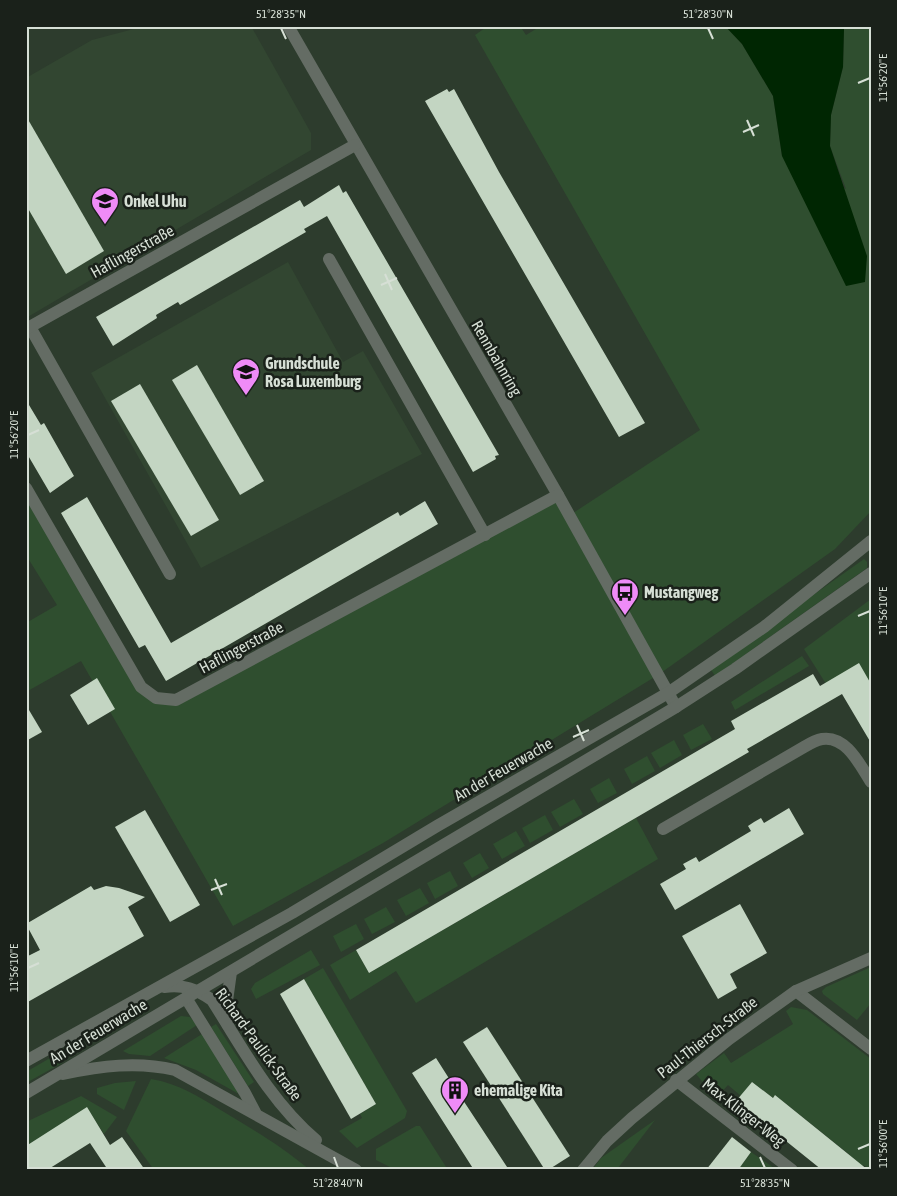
<svg xmlns="http://www.w3.org/2000/svg" width="897" height="1196" viewBox="0 0 897 1196" font-family="'Asap Condensed',sans-serif">
  <style>
    .built { fill: #324631 }
    .green { fill: #2f4e2f }
    .water { fill: #002602 }
    .building { fill: #c3d5c2 }
    .lines { fill: none; stroke-linecap: round; stroke-linejoin: round }
    .minor { stroke: #646c64; stroke-width: 12 }
    .tertiary { stroke: #646c64; stroke-width: 12 }
    .ticks { fill: none; stroke: #d6dfd5; stroke-width: 2 }
    .labels { text-anchor: middle; stroke-width: 5; stroke-linejoin: round; paint-order: stroke }
    .poi-label { font-size: 16px; font-weight: bold; fill: #d6dfd5; stroke: #1a211a; text-anchor: start }
    .street-label { font-size: 16px; fill: #d6dfd5; stroke: #1a211a }
    .neatline { fill: none; stroke: #d6dfd5; stroke-width: 2 }
    .ticks-label { font-size: 12px; text-anchor: middle; fill: #d6dfd5 }
  </style>
  <rect width="100%" height="100%" fill="#2d3c2d"/>
  <!-- built -->
  <g class="built">
    <path d="M145 26H251L311 133V150L26 318V78L92 40Z"/>
    <path d="M288 262 343 362 363 351 422 454 201 568 91 373Z"/>
  </g>
  <!-- green -->
  <g class="green">
    <path d="M488 26H520L526 35 541 26H725L742 44 773 96 782 156 846 189 830 146 831 115 843 67 844 29 841 26H871V511L835 549 658 675 383 843 233 926 81 661 26 692V623L57 605 26 555V488L141 687 176 700 558 495 570 515 700 430 475 35Z"/>
    <path d="M864 559 867 562V568L715 676 710 668Z"/>
    <path d="M871 599V685L828 687 804 649Z"/>
    <path d="M802 656 809 666 735 710 731 702Z"/>
    <path d="M703 724 712 739 691 750 683 735Z"/>
    <path d="M674 740 682 755 660 768 651 753Z"/>
    <path d="M647 756 655 771 632 784 624 769Z"/>
    <path d="M609 778 617 793 598 803 590 789Z"/>
    <path d="M574 799 583 814 560 827 551 812Z"/>
    <path d="M545 815 553 830 530 843 522 828Z"/>
    <path d="M636 818 658 859 416 1003 396 971 350 1000 330 965 356 950 369 973Z"/>
    <path d="M516 831 525 846 502 859 493 844Z"/>
    <path d="M480 853 489 868 472 878 463 863Z"/>
    <path d="M450 871 458 886 435 899 427 883Z"/>
    <path d="M420 888 429 903 406 916 397 900Z"/>
    <path d="M386 907 395 922 372 934 364 919Z"/>
    <path d="M356 924 364 939 341 952 333 936Z"/>
    <path d="M311 950 320 965 256 999 251 989 255 983Z"/>
    <path d="M871 967V1003L857 1020 823 994 822 991 826 987Z"/>
    <path d="M323 968 407 1111 405 1118 357 1148 339 1131 362 1118 360 1114 376 1104 304 979Z"/>
    <path d="M791 1007 807 1010 871 1059V1170L863 1165 860 1168 848 1158 850 1155 775 1095 773 1098 752 1082 741 1096 728 1085 716 1098 696 1074 724 1053 731 1063 793 1024 786 1011Z"/>
    <path d="M181 1016 190 1017 197 1025 150 1056 129 1054 123 1051Z"/>
    <path d="M216 1024 254 1082 248 1086 211 1027Z"/>
    <path d="M202 1034 239 1092 237 1093 196 1070 164 1058Z"/>
    <path d="M57 1054 62 1063 26 1083V1072Z"/>
    <path d="M151 1079C178 1083 201 1098 224 1112 254 1130 283 1147 310 1170H154L126 1131Z"/>
    <path d="M136 1081 124 1110 97 1094V1088L115 1083Z"/>
    <path d="M81 1096 117 1117 104 1134 87 1108 26 1146V1122Z"/>
    <path d="M655 1120 618 1168 619 1170H592L601 1158Z"/>
    <path d="M416 1126H420L448 1170H396L376 1160V1149Z"/>
    <path d="M751 1152 777 1170H738Z"/>
  </g>
  <!-- water -->
  <path class="water" d="M725 26H841L844 29 843 67 831 115 830 146 867 256 865 282 846 286 782 156 773 96 742 44Z"/>
  <!-- building -->
  <g class="building">
    <path d="M447 89 449 92 454 89 499 172 645 423 619 437 425 101Z"/>
    <path d="M26 116 104 251 66 274 26 205Z"/>
    <path d="M339 185 343 193 346 191 499 455 495 456 496 459 473 472 327 216 304 229 306 232 180 305 178 302 156 315 157 318 113 346 96 317 300 200 304 207Z"/>
    <path d="M197 365 264 481 240 495 172 380Z"/>
    <path d="M140 384 219 520 191 536 111 401Z"/>
    <path d="M26 400 41 425 44 423 74 476 50 493 26 452Z"/>
    <path d="M87 497 171 643 398 512 400 516 425 501 438 524 166 681 145 645 139 648 61 513Z"/>
    <path d="M859 663 871 684V743L842 694 747 749 749 752 369 973 356 950 735 729 731 721 813 674 820 686Z"/>
    <path d="M97 678 115 709 88 725 70 695Z"/>
    <path d="M26 705 42 732 26 741Z"/>
    <path d="M789 808 804 834 675 910 660 884 686 869 683 864 696 857 699 862 751 831 748 826 754 822 761 818 764 823Z"/>
    <path d="M145 810 200 905 170 922 115 827Z"/>
    <path d="M91 886 94 890 106 886 119 888 145 897 128 907 144 936 26 1003V957L40 950 26 924Z"/>
    <path d="M740 904 767 953 730 974 737 988 718 999 682 936Z"/>
    <path d="M304 979 376 1104 351 1119 280 994Z"/>
    <path d="M487 1027 570 1156 548 1170H545L463 1042Z"/>
    <path d="M436 1058 457 1091 509 1170H474L412 1073Z"/>
    <path d="M752 1082 773 1098 775 1095 868 1170H822L736 1101Z"/>
    <path d="M87 1107 110 1145 122 1137 145 1170H108L90 1143 47 1170H26V1146Z"/>
    <path d="M732 1137 751 1152 738 1170H706Z"/>
  </g>
  <g class="lines">
    <!-- minor -->
    <g class="minor">
      <path d="M288 26 558 495 676 707"/>
      <path d="M329 259 485 535"/>
      <path d="M30 327 170 574"/>
      <path d="M26 329 355 145"/>
      <path d="M26 488 141 687 156 698 176 700 558 495"/>
      <path d="M663 829 804 747C809 744 816 740 822 739 846 735 860 765 871 782"/>
      <path d="M796 991 871 1049"/>
      <path d="M676 1080 792 1170"/>
      <path d="M583 1170 607 1141 632 1118 729 1039 796 991 871 958"/>
    </g>
    <!-- tertiary -->
    <g class="tertiary">
      <path d="M164 987C183 984 196 989 212 1000 243 1049 271 1102 316 1140"/>
      <path d="M186 998 245 1093 255 1112"/>
      <path d="M228 1025 227 1001 231 972"/>
      <path d="M26 1061 292 913 437 826 668 693 764 627 871 541"/>
      <path d="M63 1074C101 1066 137 1061 175 1070L356 1170"/>
      <path d="M26 1093 676 707 735 669 871 573"/>
    </g>
  </g>
  <!-- ticks -->
  <path class="ticks" d="M281 28 286 39M708 28 713 39M858 83 870 78M747 120 754 136M743 132 759 125M385 274 392 290M381 285 397 278M28 435 39 430M858 616 870 611M577 725 584 741M573 737 589 730M215 879 222 895M211 890 227 884M28 968 39 963M858 1149 870 1144M334 1157 338 1168M760 1157 765 1168"/>
  <!-- icons -->
  <defs>
    <g id="school-pin" transform="scale(1.4375)"><path d="M0 17L-7.5 6A9.5 9.5 0 1 1 7.5 6Z" fill="#ef8bf7" stroke="#1a211a"/><path d="M0-5L7-2L0 1L-7-2ZM-4 1L0 2.5L4 1V4Q0 6-4 4Z" fill="#111"/></g>
    <g id="bus-pin" transform="scale(1.4375)"><path d="M0 17L-7.5 6A9.5 9.5 0 1 1 7.5 6Z" fill="#ef8bf7" stroke="#1a211a"/><path d="M-5-6H5V4H4V6H2V4H-2V6H-4V4H-5ZM-3.5-4V0h7V-4ZM-3.5 1.2v1.5H-2V1.2ZM2 1.2v1.5H3.5V1.2Z" fill="#111"/></g>
    <g id="building-pin" transform="scale(1.4375)"><path d="M0 17L-7.5 6A9.5 9.5 0 1 1 7.5 6Z" fill="#ef8bf7" stroke="#1a211a"/><path d="M-4-6H4V6H1V3H-1V6H-4ZM-2.5-4.3h1.7v1.8h-1.7ZM.8-4.3h1.7v1.8H.8ZM-2.5-1h1.7V.8h-1.7ZM.8-1h1.7V.8H.8Z" fill="#111"/></g>
  </defs>
  <g fill-rule="evenodd">
    <use href="#school-pin" x="105" y="201"/>
    <use href="#school-pin" x="246" y="372"/>
    <use href="#bus-pin" x="625" y="592"/>
    <use href="#building-pin" x="455" y="1090"/>
  </g>
  <g class="labels">
    <!-- poi labels -->
    <g class="poi-label">
      <text x="124" y="207">Onkel Uhu</text>
      <text x="265" y="369">Grundschule<tspan x="265" dy="18">Rosa Luxemburg</tspan></text>
      <text x="644" y="598">Mustangweg</text>
      <text x="474" y="1096">ehemalige Kita</text>
    </g>
    <!-- street labels -->
    <g class="street-label">
      <text transform="translate(132 251) rotate(-29)" y="6">Haflingerstraße</text>
      <text transform="translate(497 358) rotate(60)" y="6">Rennbahnring</text>
      <text transform="translate(241 647) rotate(-28)" y="6">Haflingerstraße</text>
      <text transform="translate(503 769) rotate(-30)" y="6">An der Feuerwache</text>
      <text transform="translate(98 1031) rotate(-31)" y="6">An der Feuerwache</text>
      <text transform="translate(707 1037) rotate(-38)" y="6">Paul-Thiersch-Straße</text>
      <text transform="translate(259 1044) rotate(54)" y="6">Richard-Paulick-Straße</text>
      <text transform="translate(744 1112) rotate(38)" y="6">Max-Klinger-Weg</text>
    </g>
  </g>
  <!-- border -->
  <rect width="897" height="1196" fill="none" stroke="#1a211a" stroke-width="55"/>
  <rect x="28" y="28" width="842" height="1140" class="neatline"/>
  <g class="ticks-label">
    <text x="281" y="18">51°28'35"N</text>
    <text x="708" y="18">51°28'30"N</text>
    <text transform="translate(883 78) rotate(-90)" y="4">11°56'20"E</text>
    <text transform="translate(14 435) rotate(-90)" y="4">11°56'20"E</text>
    <text transform="translate(883 611) rotate(-90)" y="4">11°56'10"E</text>
    <text transform="translate(14 968) rotate(-90)" y="4">11°56'10"E</text>
    <text transform="translate(883 1144) rotate(-90)" y="4">11°56'00"E</text>
    <text x="338" y="1187">51°28'40"N</text>
    <text x="765" y="1187">51°28'35"N</text>
  </g>
</svg>
